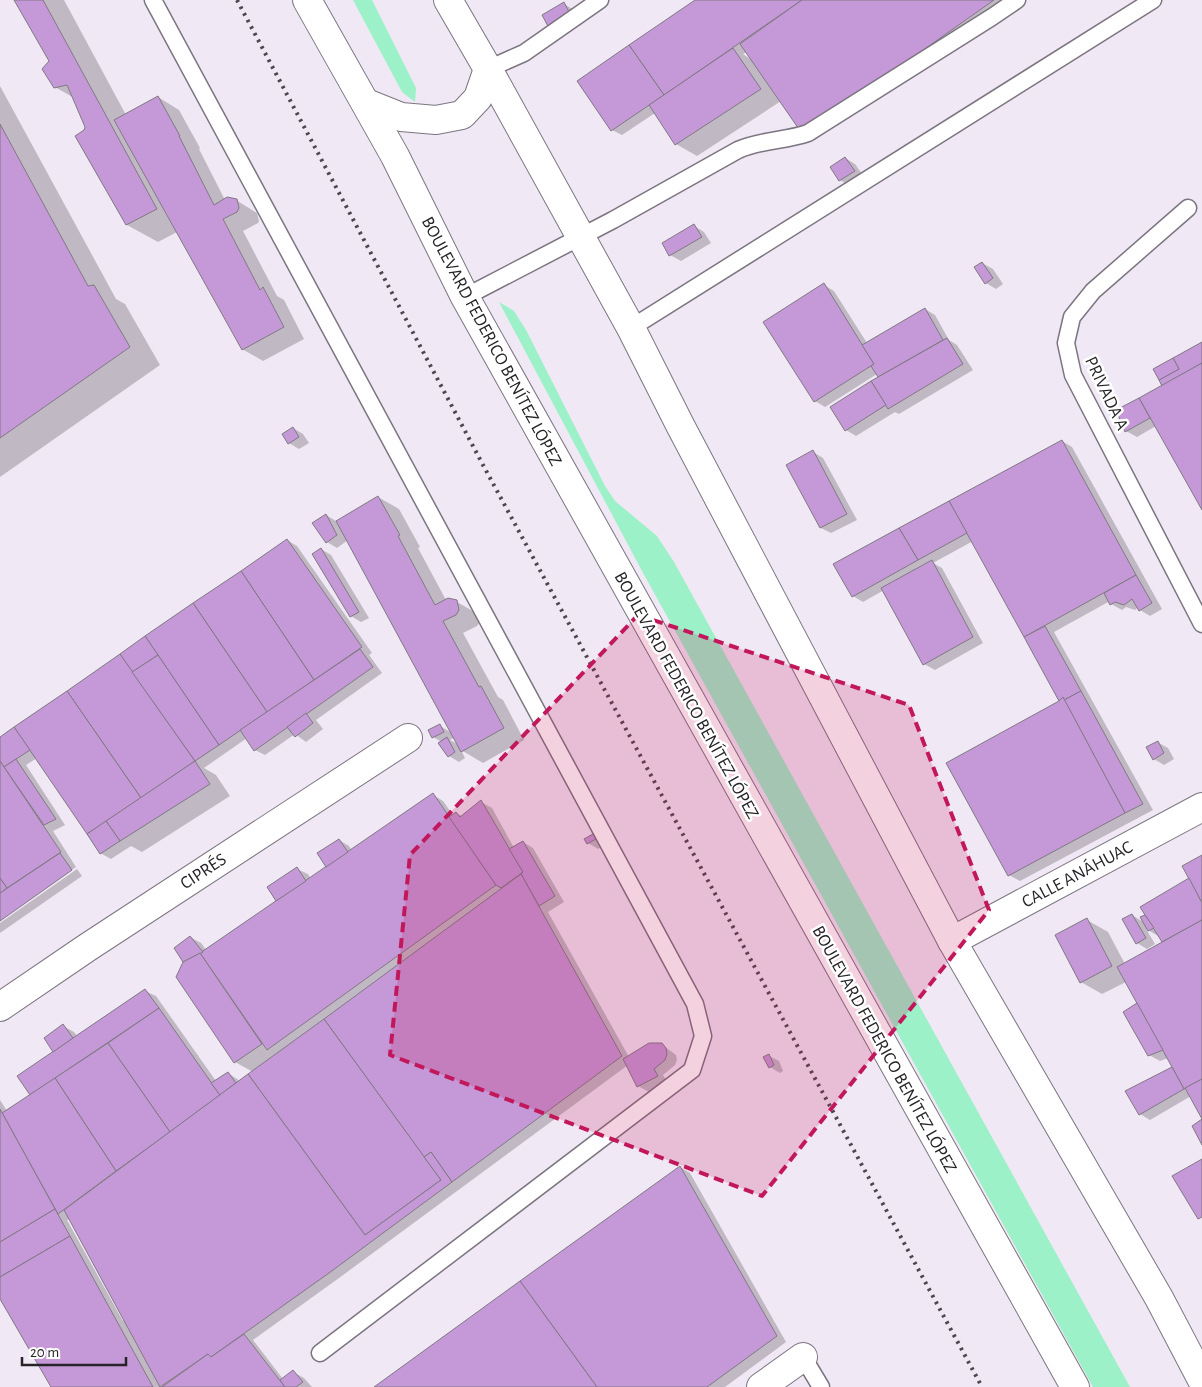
<svg xmlns="http://www.w3.org/2000/svg" width="1202" height="1387" viewBox="0 0 1202 1387" font-family="'Alegreya Sans',sans-serif">
  <style>
    .green { fill: #9cf1c8 }
    .shadow { fill: #0003; fill-rule: evenodd }
    .building { fill: #c598d8; stroke: #807983 }
    .lines { fill: none; stroke-linecap: round; stroke-linejoin: round }
    .service-casing { stroke: #7c7580; stroke-width: 19 }
    .minor-casing { stroke: #7c7580; stroke-width: 30 }
    .primary-casing { stroke: #7c7580; stroke-width: 30 }
    .service { stroke: #fff; stroke-width: 16 }
    .minor { stroke: #fff; stroke-width: 28 }
    .primary { stroke: #fff; stroke-width: 28 }
    .rail { stroke: #4b474d; stroke-width: 4; stroke-dasharray: 2.5 5; stroke-linecap: butt }
    .marked { fill: #c2185b; fill-opacity: 0.2; stroke: #c2185b; stroke-width: 4; stroke-dasharray: 10 6; stroke-linejoin: round }
    .labels { text-anchor: middle; stroke-width: 5; stroke-linejoin: round; paint-order: stroke }
    .street-label { font-size: 18px; fill: #272428; stroke: #fff }
  </style>
  <rect width="100%" height="100%" fill="#f0e8f4"/>
  <!-- green -->
  <g class="green">
    <path d="M353 0H372L416 88 415 102 402 92Z"/>
    <path d="M499 302 514 311 526 330 605 486 615 501 657 536 674 562 1130 1387H1093L642 571Z"/>
  </g>
  <!-- shadow -->
  <g class="shadow">
    <path d="M16 0H64L126 115 158 97 179 110 200 148 199 149 225 200H236L257 213 259 221 258 223 243 231 277 296 284 300 304 339 263 361 242 349 177 232 158 242 127 225 77 136 85 131 86 127 74 98 55 87 50 61Z"/>
    <path d="M697 0H1012L815 140 804 134 781 101 697 156 676 144 655 113 622 135 612 130ZM747 52 752 60 743 54Z"/>
    <path d="M564 4 574 10 582 24 562 35Z"/>
    <path d="M0 86 116 299 125 304 160 365 0 477Z"/>
    <path d="M845 158 855 164 864 177 850 186 840 180Z"/>
    <path d="M694 226 704 232 711 243 681 261 670 255Z"/>
    <path d="M982 263 993 269 1003 284 996 289 986 283Z"/>
    <path d="M824 285 834 291 867 343 925 309 935 315 949 340 957 345 973 370 899 414 895 412 856 436 846 430 880 378 877 374 825 407 815 401Z"/>
    <path d="M1202 344V508L1156 426 1137 437 1126 431 1118 411 1164 386Z"/>
    <path d="M293 428 303 434 309 443 299 449 289 443Z"/>
    <path d="M1062 441 1072 447 1162 609 1150 616 1140 610 1138 607 1135 610 1126 607 1122 610 1111 604 1110 601 1054 632 1153 810 1020 881 1009 875 948 764 1061 702 973 541 933 563 942 568 983 643 935 670 924 664 884 590 863 602 853 596Z"/>
    <path d="M813 452 823 458 857 520 831 533 821 528Z"/>
    <path d="M378 497 399 509 420 547 418 548 446 600 457 602 478 614 480 622 477 626 463 633 498 697 503 700 524 740 483 763 461 750 465 758 459 762 449 756 442 742 433 737 440 726 452 733 348 540 337 548 327 542 326 515 336 521ZM455 737 459 745 450 740Z"/>
    <path d="M287 540 297 546 372 653 369 655 382 673 316 720 323 729 306 742 295 734 265 755 255 750 247 738 204 768 216 775 230 796 142 852 131 846 111 859 100 853 37 758 26 765 65 825 53 831 76 867 0 920V738Z"/>
    <path d="M321 549 331 555 369 618 361 622 351 616Z"/>
    <path d="M1157 742 1168 748 1174 759 1164 765 1154 759Z"/>
    <path d="M433 795 443 801 453 815 456 813 462 816 481 802 492 808 514 848 523 842 533 848 564 902 548 912 629 1057 661 1044 676 1055 677 1060 675 1065 663 1075 667 1082 649 1092 638 1086 628 1065 339 1278 253 1340 283 1379 293 1372 304 1378 312 1387H52L0 1297V1100L7 1111 32 1095 54 1052 63 1026 74 1032 77 1036 145 991 156 996 216 1081 228 1073 240 1081 253 1072 235 1062 185 962 190 937 201 943 207 951 278 901 297 869 308 874 311 879 328 868 339 840 349 846 352 851ZM70 1219 125 1319 123 1321 67 1220Z"/>
    <path d="M593 836 603 842 605 845 598 849 588 843Z"/>
    <path d="M1202 856V1116L1191 1096 1150 1120 1140 1114 1174 1067 1168 1058 1160 1061 1149 1055 1138 1004 1126 982 1102 994 1081 982 1087 920 1108 932 1125 964 1165 942 1160 937 1146 929 1155 944 1147 949 1137 943 1132 915 1145 923V916L1190 879Z"/>
    <path d="M77 869 82 876 0 933V923Z"/>
    <path d="M769 1056 779 1061 783 1071 780 1073 770 1067Z"/>
    <path d="M680 1167 690 1173 786 1342 725 1387H376Z"/>
  </g>
  <!-- building -->
  <g class="building">
    <path d="M14 0H43L157 209 126 225 75 136 84 130 85 127 67 85 54 88 42 69 49 61Z"/>
    <path d="M695 0H802L664 95 629 45Z"/>
    <path d="M802 0H994L803 135 740 44Z"/>
    <path d="M564 2 572 18 550 30 542 15Z"/>
    <path d="M629 45 664 95 611 131 577 81Z"/>
    <path d="M733 48 761 89 675 145 649 105Z"/>
    <path d="M158 96 180 136H179L214 205 227 197 237 199 239 208 237 212 223 219 260 290 263 287 284 327 242 350 114 120Z"/>
    <path d="M0 124 88 286 94 285 130 347 0 438Z"/>
    <path d="M845 157 855 171 839 181 830 167Z"/>
    <path d="M694 224 702 237 669 256 662 243Z"/>
    <path d="M982 262 993 278 985 284 974 267Z"/>
    <path d="M824 283 874 364 814 402 763 322Z"/>
    <path d="M925 308 943 340 878 377 871 366 874 364 862 345Z"/>
    <path d="M947 338 963 364 888 409 871 381Z"/>
    <path d="M1202 342V363L1162 386 1159 380 1179 369 1173 358Z"/>
    <path d="M1173 358 1179 369 1159 380 1153 369Z"/>
    <path d="M1202 363V510L1139 398Z"/>
    <path d="M871 381 886 405 845 431 830 407Z"/>
    <path d="M1139 398 1150 418 1125 432 1116 410Z"/>
    <path d="M293 427 299 437 288 444 282 434Z"/>
    <path d="M1062 440 1136 575 1024 637 949 501Z"/>
    <path d="M813 450 847 514 820 528 786 465Z"/>
    <path d="M378 496 400 535 398 536 435 605 448 598 457 600 459 610 456 615 443 621 479 687 481 686 504 728 461 752 336 521Z"/>
    <path d="M949 501 967 533 918 560 899 528Z"/>
    <path d="M326 514 337 535 326 543 312 523Z"/>
    <path d="M899 528 918 560 852 597 833 564Z"/>
    <path d="M287 539 362 647 314 680 241 571Z"/>
    <path d="M321 548 359 612 350 617 312 554Z"/>
    <path d="M932 560 973 637 923 665 881 588Z"/>
    <path d="M241 571 314 680 267 712 193 603Z"/>
    <path d="M1136 575 1152 603 1139 611 1132 599 1124 605 1115 602 1110 605 1104 593Z"/>
    <path d="M193 603 267 712 219 745 145 636Z"/>
    <path d="M1045 626 1081 691 1064 700 1063 697 1059 701 1024 637Z"/>
    <path d="M145 636 158 655 132 672 120 654Z"/>
    <path d="M360 649 373 667 254 751 240 730Z"/>
    <path d="M120 654 195 761 141 798 67 691Z"/>
    <path d="M158 655 219 745 195 761 132 672Z"/>
    <path d="M67 691 141 798 87 834 14 727Z"/>
    <path d="M1081 691 1143 804 1125 813 1064 700Z"/>
    <path d="M1063 697 1125 813 1008 876 946 763 1059 701Z"/>
    <path d="M306 713 313 723 295 737 287 727Z"/>
    <path d="M440 724 444 732 432 738 428 730Z"/>
    <path d="M14 727 30 750 4 767 0 761V737Z"/>
    <path d="M447 737 455 752 448 757 438 743Z"/>
    <path d="M1158 741 1164 753 1153 760 1146 747Z"/>
    <path d="M16 759 56 819 44 825 4 767Z"/>
    <path d="M0 761 61 852 7 888 0 878Z"/>
    <path d="M195 761 210 784 120 841 106 821Z"/>
    <path d="M433 793 496 885 267 1050 200 953Z"/>
    <path d="M481 800 523 872 501 888 496 885 449 817 456 812 460 817Z"/>
    <path d="M106 821 120 841 100 854 87 834Z"/>
    <path d="M593 834 596 839 587 844 584 839Z"/>
    <path d="M339 839 348 852 326 867 317 853Z"/>
    <path d="M523 841 555 896 539 906 521 874 523 872 509 849Z"/>
    <path d="M60 853 72 870 0 921V893Z"/>
    <path d="M1202 855V903L1182 866Z"/>
    <path d="M297 867 306 881 276 901 267 887Z"/>
    <path d="M521 874 622 1056 452 1182 431 1152 424 1157 324 1019Z"/>
    <path d="M0 878 7 888 0 893Z"/>
    <path d="M1189 878 1202 903V920L1162 942 1140 907Z"/>
    <path d="M1132 914 1146 938 1136 944 1122 919Z"/>
    <path d="M1145 915 1154 928 1148 931 1140 917Z"/>
    <path d="M1087 918 1112 966 1080 983 1055 935Z"/>
    <path d="M1202 920V1079L1184 1089 1117 967Z"/>
    <path d="M190 936 203 952 183 962 174 948Z"/>
    <path d="M200 953 262 1044 234 1063 176 977 183 962Z"/>
    <path d="M145 989 159 1008 30 1095 17 1076Z"/>
    <path d="M1137 1003 1163 1050 1148 1056 1123 1012Z"/>
    <path d="M159 1008 220 1095 170 1132 108 1043Z"/>
    <path d="M324 1019 441 1180 365 1235 248 1074Z"/>
    <path d="M63 1024 73 1038 53 1052 44 1038Z"/>
    <path d="M108 1043 170 1132 116 1171 55 1078Z"/>
    <path d="M649 1043H662L666 1048 667 1054 665 1060 654 1069 658 1076 637 1087 623 1059Z"/>
    <path d="M769 1054 774 1065 769 1068 763 1057Z"/>
    <path d="M1172 1067 1184 1089 1139 1115 1125 1091Z"/>
    <path d="M228 1072 236 1083 220 1095 211 1083Z"/>
    <path d="M248 1074 365 1235 441 1180 424 1157 431 1152 452 1182 329 1273 211 1357 208 1354 160 1387 64 1210Z"/>
    <path d="M55 1078 116 1171 58 1214 2 1113Z"/>
    <path d="M1202 1079V1119L1185 1088Z"/>
    <path d="M0 1109 55 1209 0 1242Z"/>
    <path d="M1202 1119V1145L1192 1126Z"/>
    <path d="M1202 1159V1217L1198 1219 1172 1176Z"/>
    <path d="M680 1166 777 1336 707 1387H597L520 1281Z"/>
    <path d="M55 1209 70 1236 0 1277V1242Z"/>
    <path d="M70 1236 153 1387H51L0 1299V1277Z"/>
    <path d="M520 1281 597 1387H374Z"/>
    <path d="M244 1334 285 1387H162L208 1354 211 1357Z"/>
    <path d="M293 1370 303 1382 296 1387H285L280 1380Z"/>
  </g>
  <g class="lines">
    <!-- service casing -->
    <g class="service-casing">
      <g id="service">
        <path d="M153 0 695 1004 703 1036 692 1070 320 1353"/>
        <path d="M488 69 524 53 600 0"/>
        <path d="M1188 208 1093 291 1072 317 1066 343 1073 375 1202 624"/>
        <path d="M465 297 613 220 738 150C760 140 785 141 808 133L992 17 1017 0"/>
        <path d="M631 328 1153 0"/>
        <path d="M803 1357 821 1387"/>
      </g>
    </g>
    <!-- minor casing -->
    <g class="minor-casing">
      <g id="minor">
        <path d="M952 941 1202 807"/>
        <path d="M0 1007 88 947 408 738"/>
        <path d="M761 1387 803 1357"/>
      </g>
    </g>
    <!-- primary casing -->
    <g class="primary-casing">
      <g id="primary">
        <path d="M307 0 395 156 465 297 1075 1387"/>
        <path d="M448 0 488 69 631 328 680 425 952 941 1159 1298 1202 1380"/>
        <path d="M366 103 401 117 436 120 462 115 478 98 488 69"/>
      </g>
    </g>
    <!-- service -->
    <use href="#service" class="service"/>
    <!-- minor -->
    <use href="#minor" class="minor"/>
    <!-- primary -->
    <use href="#primary" class="primary"/>
    <!-- rail -->
    <path class="rail" d="M237 0 483 465 982 1387"/>
  </g>
  <!-- marked area -->
  <path class="marked" d="M638 615 909 705 989 910 762 1196 390 1055 410 855Z"/>
  <g class="labels">
    <!-- street labels -->
    <g class="street-label">
      <text transform="translate(492 341) rotate(62)" y="6">BOULEVARD FEDERICO BENÍTEZ LÓPEZ</text>
      <text transform="translate(1107 393) rotate(65)" y="6">PRIVADA A</text>
      <text transform="translate(687 695) rotate(61)" y="6">BOULEVARD FEDERICO BENÍTEZ LÓPEZ</text>
      <text transform="translate(203 871) rotate(-33)" y="6">CIPRÉS</text>
      <text transform="translate(1077 874) rotate(-28)" y="6">CALLE ANÁHUAC</text>
      <text transform="translate(885 1049) rotate(61)" y="6">BOULEVARD FEDERICO BENÍTEZ LÓPEZ</text>
    </g>
  </g>
  <!-- scale -->
  <path d="M22 1357v8h104v-8" fill="none" stroke="#272428" stroke-width="2.5"/>
  <text x="30" y="1357" font-size="15" fill="#272428" stroke="#ffffff" stroke-width="4" paint-order="stroke">20 m</text>
</svg>
